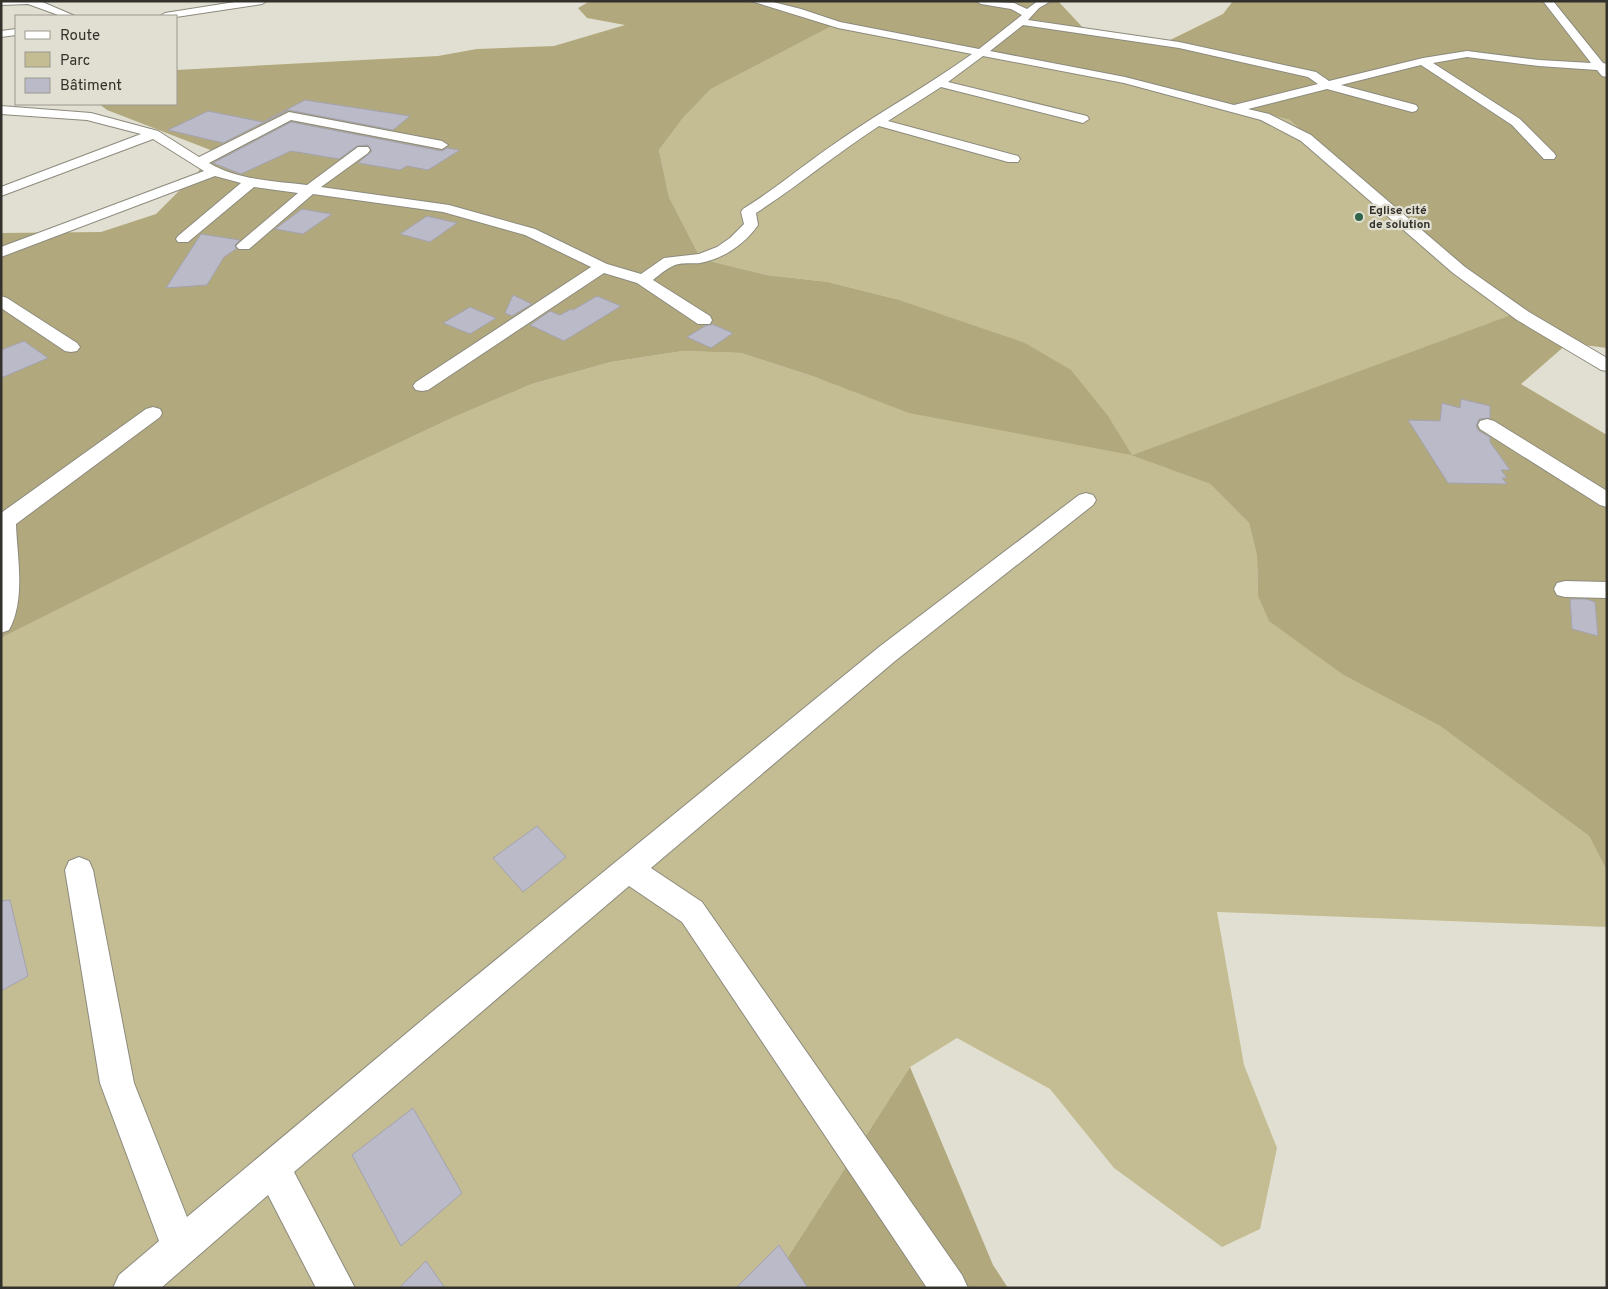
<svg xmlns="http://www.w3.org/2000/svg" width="1608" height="1289" viewBox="0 0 1608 1289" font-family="Overpass,sans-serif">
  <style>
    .green { fill: #c4bd93 }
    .forest { fill: #b1a97d; fill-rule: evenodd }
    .building { fill: #bbbac8; stroke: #a3a2af }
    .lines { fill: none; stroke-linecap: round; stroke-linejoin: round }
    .street-casing { stroke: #8c8a7d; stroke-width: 2 }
    .path { stroke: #96948a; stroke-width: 1; stroke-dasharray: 0.5 2; stroke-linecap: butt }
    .street { fill: #fff; fill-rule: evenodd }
    .poi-dot { fill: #30654a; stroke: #e1dfd1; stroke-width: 2 }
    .labels { text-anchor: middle; stroke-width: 4.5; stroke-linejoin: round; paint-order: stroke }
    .far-poi-label { font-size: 12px; font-weight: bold; fill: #32312b; stroke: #e1dfd1; text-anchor: start }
  </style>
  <rect width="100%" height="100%" fill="#e1dfd1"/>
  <!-- green -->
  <path class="green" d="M834 25 1170 88 1290 120 1388 210 1523 311 1132 455 1210 484 1249 523 1257 556 1258 596 1345 676 1440 726 1589 836 1607 871V927L1217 912 1244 1065 1277 1148 1260 1229 1222 1247 1114 1168 1050 1089 957 1038 910 1067 768 1288H1V638L259 509 454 417 532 384 611 362 683 351 741 353 818 378 896 299 828 282 767 275 701 259 669 197 659 150 683 118 711 89Z"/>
  <!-- forest -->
  <g class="forest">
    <path d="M590 1H1058L1087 32 1164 43 1223 14 1233 1H1607V348L1568 343 1521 384 1607 435V871L1589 836 1440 726 1345 676 1269 621 1258 596 1257 556 1249 523 1210 484 1131 455 909 413 818 378 741 353 683 351 611 362 532 384 454 417 259 509 1 638V233L101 232 156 214 198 172 213 151 107 110 99 104H176V70L438 56 477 49 554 46 625 25 587 18 578 8ZM834 25 1170 88 1290 120 1388 210 1522 311 1132 455 1108 416 1071 370 1025 343 896 299 828 282 767 275 701 259 669 197 659 150 683 118 711 89Z"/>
    <path d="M910 1067 993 1265 1008 1288H768Z"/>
  </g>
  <!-- building -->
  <g class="building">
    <path d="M305 100 410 116 393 130 288 110 223 143 168 130 208 111 263 122Z"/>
    <path d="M291 122 442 151 447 148 460 150 428 170 407 166 400 170 358 163 372 151 368 145 357 146 339 159 291 151 241 174 213 163Z"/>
    <path d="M302 209 332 214 303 234 275 229Z"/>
    <path d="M427 216 457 223 430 242 400 234Z"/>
    <path d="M201 234 240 240 235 245 236 249 224 257 207 285 166 288Z"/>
    <path d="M513 295 532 304 512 316 505 313Z"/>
    <path d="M597 296 621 306 564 341 530 325 550 311 560 315 571 309 573 310Z"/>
    <path d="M470 307 496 318 470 334 443 323Z"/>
    <path d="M712 324 733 333 711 348 687 337 705 326Z"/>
    <path d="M24 341 48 358 1 378V350Z"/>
    <path d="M1461 399 1490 406V418L1479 419 1476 426 1479 431 1490 437V442L1510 470H1501L1507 478H1502L1507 484 1448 483 1408 420 1440 421 1442 403 1460 408Z"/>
    <path d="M1570 599H1586L1595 602 1598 636 1572 629Z"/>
    <path d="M537 826 566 857 523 892 493 858Z"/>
    <path d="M10 900 28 976 1 991V901Z"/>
    <path d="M413 1108 462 1193 401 1246 352 1155Z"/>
    <path d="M779 1245 808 1288H736Z"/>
    <path d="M426 1261 445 1288H399Z"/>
  </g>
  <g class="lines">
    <!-- street casing -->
    <g class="street-casing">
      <g id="street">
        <path d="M1 1H40L75 16H61L28 4 1 5Z"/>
        <path d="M241 1H267L262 4 176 17 160 16 165 13Z"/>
        <path d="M751 1H769L801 9 840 22 979 49 1022 15 1011 9 981 4 976 1 1014 3 1027 9 1038 1H1051L1039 8 1028 20 1179 42 1316 72 1329 81 1423 58 1467 51 1539 60 1591 63 1543 1H1553L1603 63 1607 64V77L1602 76 1597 70 1539 66 1467 57 1433 63 1520 119 1554 153 1556 156 1554 159H1544L1512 125 1421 65 1341 85 1416 105 1418 108 1416 111 1412 112 1327 89 1248 109 1269 114 1311 135 1465 267 1529 312 1607 358V371L1601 370 1517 320 1453 273 1301 141 1261 120 1124 83 983 56 948 82 1087 116 1089 119 1083 123 941 87 888 121 1018 156 1020 159 1018 162H1008L879 126C837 153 798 186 756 213L758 225C745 244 723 259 700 263 692 264 680 262 673 266 666 269 659 275 653 280L710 316 712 320 710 324H698L637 283 604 273 428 390 422 391 416 390 413 386 416 382 591 267 525 235 443 212 313 194 249 249H239L236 246 239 243 298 193 254 187 188 242H178L176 239 178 236 241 183 215 176 1 257V247L204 171 153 139 1 196V187L141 134 87 120 1 114V106L91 113 158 131 199 157 289 112 442 141 448 145 442 149 291 120 209 163C237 180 275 181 307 185L358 147H368L370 150 368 153 321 187 449 205 535 229 607 264 641 274 664 258 699 254 717 247 730 238 744 224 741 212 743 209C777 188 807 162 840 140 883 110 929 85 972 54L838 28ZM1023 25 1179 48 1308 77 1318 84 1234 105 1125 77 990 51Z"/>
        <path d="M16 29V35L1 37V31Z"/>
        <path d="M1 296 7 298 77 343 80 347 77 351 71 352 65 351 1 308Z"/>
        <path d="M153 407 160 409 162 413 160 417 16 524C17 557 26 599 9 630L1 633V513L146 409Z"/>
        <path d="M1487 419 1494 421 1607 491V507L1600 505 1480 429 1478 425 1480 421Z"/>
        <path d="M1086 493 1093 495 1096 500 1093 505 895 661 651 868 702 902 962 1275 968 1288H927L682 922 629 886 294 1172 355 1288H316L268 1195 161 1288H113L119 1275 159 1241 100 1083 65 870 69 861 79 857 89 861 93 870 134 1083 187 1217 433 1011 879 647 1079 495Z"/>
        <path d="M1565 581 1607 582V598L1565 597 1557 595 1554 589 1557 583Z"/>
      </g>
    </g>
    <!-- path -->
    <path class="path" d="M1572 2 1607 3"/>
    <!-- street -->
    <use href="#street" class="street"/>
  </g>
  <!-- markers -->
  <circle class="poi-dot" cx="1359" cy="217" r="5"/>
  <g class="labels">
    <!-- far-poi labels -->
    <g class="far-poi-label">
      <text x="1369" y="214">Eglise cité<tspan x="1369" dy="14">de solution</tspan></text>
    </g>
  </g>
  <!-- border -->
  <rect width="1608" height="1289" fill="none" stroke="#32312b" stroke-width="5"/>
  <!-- legend -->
  <rect x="15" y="15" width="162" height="90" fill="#e1dfd1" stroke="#9b998f"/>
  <rect x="25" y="31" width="25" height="8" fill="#ffffff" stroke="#9b998f"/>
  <text x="60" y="40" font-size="15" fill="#32312b">Route</text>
  <rect x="25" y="52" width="25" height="15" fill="#c4bd93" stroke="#9b998f"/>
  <text x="60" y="65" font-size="15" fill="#32312b">Parc</text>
  <rect x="25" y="78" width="25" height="15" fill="#bbbac8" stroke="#9b998f"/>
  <text x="60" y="90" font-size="15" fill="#32312b">Bâtiment</text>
</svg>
